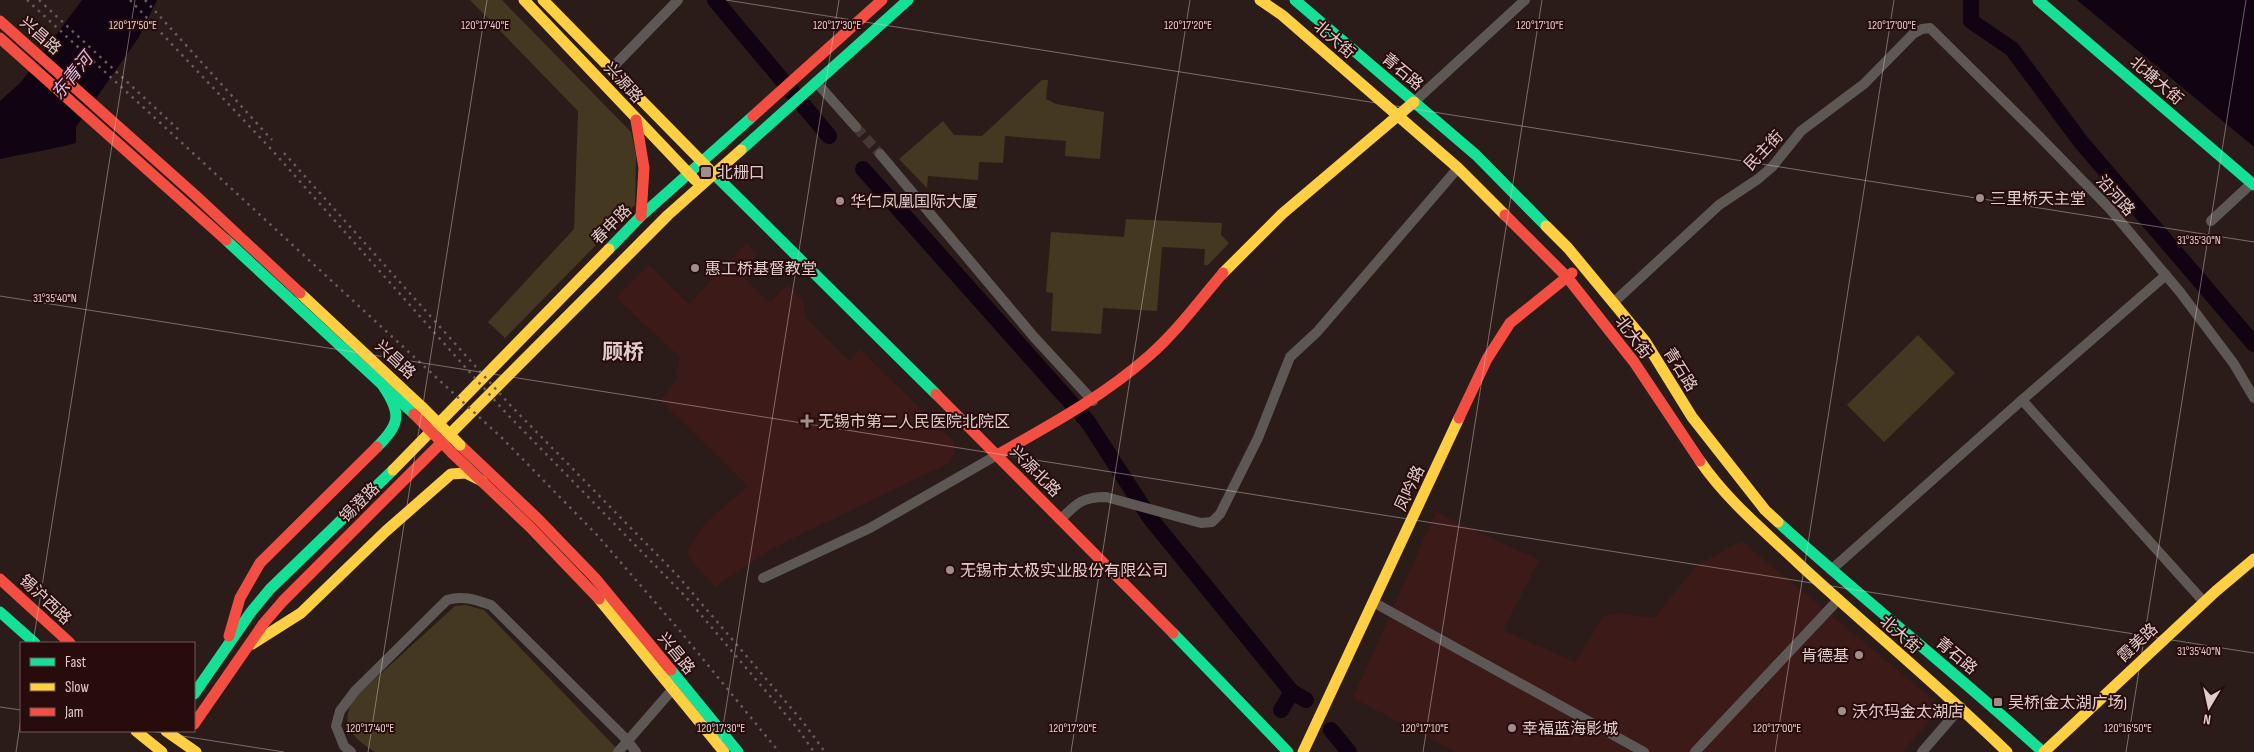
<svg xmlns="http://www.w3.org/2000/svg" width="2254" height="752" viewBox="0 0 2254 752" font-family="'Sofia Sans Condensed','Noto Sans SC',sans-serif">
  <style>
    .built { fill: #3b1a18 }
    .green { fill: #453820 }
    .water { fill: #120312 }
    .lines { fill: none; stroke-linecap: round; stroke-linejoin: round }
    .river { stroke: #120312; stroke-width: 16 }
    .street-tunnel { stroke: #463634; stroke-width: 10; stroke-dasharray: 10 5; stroke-linecap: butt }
    .street { stroke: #5d5856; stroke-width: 10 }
    .fast { stroke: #16e098; stroke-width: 11 }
    .slow { stroke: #ffcf43; stroke-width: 11 }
    .jam { stroke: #f24e42; stroke-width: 11 }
    .rail { stroke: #655d5b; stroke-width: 2.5; stroke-dasharray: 2.5 5; stroke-linecap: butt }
    .slow-bridge { stroke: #ffcf43; stroke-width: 11 }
    .jam-bridge { stroke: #f24e42; stroke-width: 11 }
    .ticks { fill: none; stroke: #e0ccca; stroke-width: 1; stroke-opacity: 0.45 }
    .poi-dot { fill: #a18e8c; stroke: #270c0b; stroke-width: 2 }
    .labels { text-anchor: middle; stroke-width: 4; stroke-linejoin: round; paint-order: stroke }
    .street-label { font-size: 16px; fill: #e0ccca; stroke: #270c0b }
    .poi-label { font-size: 16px; fill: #e0ccca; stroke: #270c0b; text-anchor: start }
    .water-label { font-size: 18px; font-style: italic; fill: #e6bae8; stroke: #270c0b }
    .district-label { font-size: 21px; font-weight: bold; fill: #e0ccca; stroke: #270c0b }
    .ticks-label { font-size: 12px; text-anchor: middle; fill: #e0ccca; stroke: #270c0b; stroke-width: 4; stroke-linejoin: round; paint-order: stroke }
  </style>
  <rect width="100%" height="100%" fill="#2b1c1a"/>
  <!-- built -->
  <g class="built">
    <path d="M747 243 757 255 740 274 770 303 787 285 803 300 805 317 820 332 849 360 860 349 954 442 955 447 954 456 949 463 775 547 715 587 686 554 704 524 748 486 660 400 677 380 679 356 616 298 649 265 689 304Z"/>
    <path d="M1436 512 1539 560 1503 630 1575 662 1604 616 1620 613 1654 618 1696 566 1742 541 1942 707 1902 752H1456L1353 698Z"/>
  </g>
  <!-- green -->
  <g class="green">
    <path d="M470 0H502L631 132 636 155 635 205 505 338 488 322 574 229 578 111Z"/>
    <path d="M1042 80H1048L1046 99 1056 104 1104 112 1100 159 1065 156 1066 141 1005 136 1003 163 979 162 978 180 928 176 927 188 899 159 943 121 954 135 982 136Z"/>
    <path d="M1126 219 1222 223 1221 235 1229 243 1208 265H1204L1205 249 1162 247 1157 311 1103 308 1101 334 1051 331 1053 293 1046 292 1051 232 1124 237Z"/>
    <path d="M1918 335 1955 373 1884 442 1847 405Z"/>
    <path d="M466 605 484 610 620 752H375C352 738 338 724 355 697L455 606Z"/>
  </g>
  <!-- water -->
  <g class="water">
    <path d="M82 0H157L139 37 76 127V143C51 150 26 153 0 159V101L21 82Z"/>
    <path d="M2077 0H2254V147Z"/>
  </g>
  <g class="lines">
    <!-- river -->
    <g class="river">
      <path d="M715 0 829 136"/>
      <path d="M1971 0V21L2012 49 2081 142 2254 344"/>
      <path d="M863 169 1088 422 1150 518 1292 692 1306 700"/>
      <path d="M1281 710 1292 692"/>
      <path d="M1331 730 1349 752"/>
    </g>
    <!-- street-tunnel -->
    <path class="street-tunnel" d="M856 127 880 154"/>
    <!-- street -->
    <g class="street">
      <path d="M611 69 678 0"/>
      <path d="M816 82 856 127"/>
      <path d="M1414 102 1525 0"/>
      <path d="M880 154 1034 337 1093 401"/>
      <path d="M2211 221 2252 183"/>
      <path d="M1614 302 1719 205 1758 179 1772 167 1801 131 1864 84 1913 34 1922 29 1930 28 2039 136 2110 209 2180 292 2234 364 2254 398"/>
      <path d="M2022 400 2166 275"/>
      <path d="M1061 519C1077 503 1082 497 1106 497L1201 523 1212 522 1220 514 1258 438 1290 357 1317 332 1458 168"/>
      <path d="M1831 570 2022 400 2204 602"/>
      <path d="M763 578 870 528 997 455"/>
      <path d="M1373 602 1644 752"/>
      <path d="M351 752 344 746 336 726 340 711 355 691 447 600C463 595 476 600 491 605L627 740 636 752"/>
      <path d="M618 752 672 690"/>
      <path d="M1695 752 1838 600"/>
      <path d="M1922 752 1961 707"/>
    </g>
    <!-- fast -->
    <g class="fast">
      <path d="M1295 0 1476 155 1546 226"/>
      <path d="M2038 0 2254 185"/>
      <path d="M741 150 908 0"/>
      <path d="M714 174 936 394"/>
      <path d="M226 240 414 414"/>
      <path d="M609 249 641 216 753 116"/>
      <path d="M377 447C400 424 402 414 383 386"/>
      <path d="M1778 522C1865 601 1956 673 2043 752"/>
      <path d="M0 612 35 643"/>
      <path d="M1173 633 1288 752"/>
      <path d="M671 670 738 752"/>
      <path d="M194 694 251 612 270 589 393 470"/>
    </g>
    <!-- slow -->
    <g class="slow">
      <path d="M524 0 695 180"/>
      <path d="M543 0 709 169"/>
      <path d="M1260 0 1282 15 1458 168 1505 215"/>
      <path d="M1546 226 1568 248 1645 341 1692 417 1765 510 1778 522"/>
      <path d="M1223 273 1282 214 1414 102"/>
      <path d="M300 293 422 407"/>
      <path d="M446 438 668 215 741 150"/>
      <path d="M1700 461C1726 499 1763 530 1797 562 1866 626 1939 686 2007 752"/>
      <path d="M393 470 609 249"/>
      <path d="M599 599 724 752"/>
      <path d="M252 644 301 613 386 531 451 474 466 473 482 481"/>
      <path d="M136 731 162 752"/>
      <path d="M166 731 196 752"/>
      <path d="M1303 752 1459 418"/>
      <path d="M2044 752 2216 591 2254 559"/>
    </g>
    <!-- jam -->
    <g class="jam">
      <path d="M0 21 195 195 300 293"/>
      <path d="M0 38 226 240"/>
      <path d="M753 116 882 0"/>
      <path d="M636 120 644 168 641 216"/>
      <path d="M1505 215 1567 277 1634 362 1700 461"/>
      <path d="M936 394 1173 633"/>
      <path d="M1459 418 1487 359 1510 323 1572 273"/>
      <path d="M460 445 538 519 595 578 671 670"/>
      <path d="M452 453 530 527 599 599"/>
      <path d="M997 455C1050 425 1104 396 1150 355 1178 330 1199 301 1223 273"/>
      <path d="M0 579 70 643"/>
      <path d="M229 636 240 598 260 563 377 447"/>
      <path d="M194 724 264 623 283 601 446 438"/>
    </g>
    <!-- rail -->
    <g class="rail">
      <path d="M27 0 503 439 597 535 680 631 779 752"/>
      <path d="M39 0 180 131"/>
      <path d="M130 0 271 149 506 413 685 596 798 729 814 752"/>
      <path d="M145 0 272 140"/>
      <path d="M284 153 511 406 677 575 803 722 825 752"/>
    </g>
    <!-- slow-bridge -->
    <path class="slow-bridge" d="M422 407 460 445"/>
    <!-- jam-bridge -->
    <path class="jam-bridge" d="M414 414 452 453"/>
  </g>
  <!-- ticks -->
  <path class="ticks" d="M726 0 2254 242M0 296 2254 653M33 643 135 0M0 707 21 710M150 731 284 752M16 752 21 718M368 752 487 0M719 752 839 0M1071 752 1190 0M1423 752 1542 0M1775 752 1894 0M2126 752 2246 0"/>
  <!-- markers -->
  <g class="poi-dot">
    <rect x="700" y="166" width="12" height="12" rx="2.5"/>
    <circle cx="1980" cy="198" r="5"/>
    <circle cx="840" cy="201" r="5"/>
    <circle cx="695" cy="268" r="5"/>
    <path d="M804.5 413.5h5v5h5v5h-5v5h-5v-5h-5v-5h5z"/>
    <circle cx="950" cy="570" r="5"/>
    <circle cx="1859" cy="655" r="5"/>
    <rect x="1993" y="697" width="10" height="10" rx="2.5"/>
    <circle cx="1842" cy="711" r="5"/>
    <circle cx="1512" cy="728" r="5"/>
  </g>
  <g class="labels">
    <!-- street labels -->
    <g class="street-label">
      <text transform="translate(41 35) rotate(41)" y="6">兴昌路</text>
      <text transform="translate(1335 39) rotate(41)" y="6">北大街</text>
      <text transform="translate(1403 71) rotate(40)" y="6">青石路</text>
      <text transform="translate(2157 80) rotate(41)" y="6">北塘大街</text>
      <text transform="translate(624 82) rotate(47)" y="6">兴源路</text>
      <text transform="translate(1763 150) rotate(-46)" y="6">民主街</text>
      <text transform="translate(2116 195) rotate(48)" y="6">沿河路</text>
      <text transform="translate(611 224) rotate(-45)" y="6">春申路</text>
      <text transform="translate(1634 337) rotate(53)" y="6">北大街</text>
      <text transform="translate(396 359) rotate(43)" y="6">兴昌路</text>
      <text transform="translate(1681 369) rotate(58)" y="6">青石路</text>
      <text transform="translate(1036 471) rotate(45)" y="6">兴源北路</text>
      <text transform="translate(1409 488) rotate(-65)" y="6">凤吟路</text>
      <text transform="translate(359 502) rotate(-45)" y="6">锡澄路</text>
      <text transform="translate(46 599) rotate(43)" y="6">锡沪西路</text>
      <text transform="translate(1901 634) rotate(41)" y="6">北大街</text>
      <text transform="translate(2137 642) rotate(-43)" y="6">霞美路</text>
      <text transform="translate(677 653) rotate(51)" y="6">兴昌路</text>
      <text transform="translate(1957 655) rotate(40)" y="6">青石路</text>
    </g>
    <!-- poi labels -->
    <g class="poi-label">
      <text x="717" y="178">北栅口</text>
      <text x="1990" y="204">三里桥天主堂</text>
      <text x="850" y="207">华仁凤凰国际大厦</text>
      <text x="705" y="274">惠工桥基督教堂</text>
      <text x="818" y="427">无锡市第二人民医院北院区</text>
      <text x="960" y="576">无锡市太极实业股份有限公司</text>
      <text x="1849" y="661" text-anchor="end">肯德基</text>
      <text x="2008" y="708">吴桥(金太湖广场)</text>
      <text x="1852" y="717">沃尔玛金太湖店</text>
      <text x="1522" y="734">幸福蓝海影城</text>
    </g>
    <!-- water labels -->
    <g class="water-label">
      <text transform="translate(72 76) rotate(-51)" y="6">东青河</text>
    </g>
    <!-- district labels -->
    <g class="district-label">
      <text x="623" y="359">顾桥</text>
    </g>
  </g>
  <g class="ticks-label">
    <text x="133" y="29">120°17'50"E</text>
    <text x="485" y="29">120°17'40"E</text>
    <text x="837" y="29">120°17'30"E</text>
    <text x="1188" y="29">120°17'20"E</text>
    <text x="1540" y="29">120°17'10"E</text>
    <text x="1892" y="29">120°17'00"E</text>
    <text x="2199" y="244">31°35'30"N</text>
    <text x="55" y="302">31°35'40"N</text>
    <text x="2199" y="655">31°35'40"N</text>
    <text x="370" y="732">120°17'40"E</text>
    <text x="721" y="732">120°17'30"E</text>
    <text x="1073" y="732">120°17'20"E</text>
    <text x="1425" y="732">120°17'10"E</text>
    <text x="1777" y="732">120°17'00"E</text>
    <text x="2128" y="732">120°16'50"E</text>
  </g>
  <!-- legend -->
  <rect x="20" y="642" width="175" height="90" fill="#270c0b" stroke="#715957"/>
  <rect x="30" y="658" width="25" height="8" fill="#16e098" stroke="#715957"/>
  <text x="65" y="667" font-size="15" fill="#e0ccca">Fast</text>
  <rect x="30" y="683" width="25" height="8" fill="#ffcf43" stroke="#715957"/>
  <text x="65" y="692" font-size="15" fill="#e0ccca">Slow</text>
  <rect x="30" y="708" width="25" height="8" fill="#f24e42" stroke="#715957"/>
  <text x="65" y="717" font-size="15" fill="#e0ccca">Jam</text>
  <!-- north arrow -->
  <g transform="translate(2209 707) rotate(189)" stroke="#270c0b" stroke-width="4" paint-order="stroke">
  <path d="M0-4L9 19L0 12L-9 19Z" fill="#e0ccca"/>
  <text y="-8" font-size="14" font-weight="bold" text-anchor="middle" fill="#e0ccca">N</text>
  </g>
</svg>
